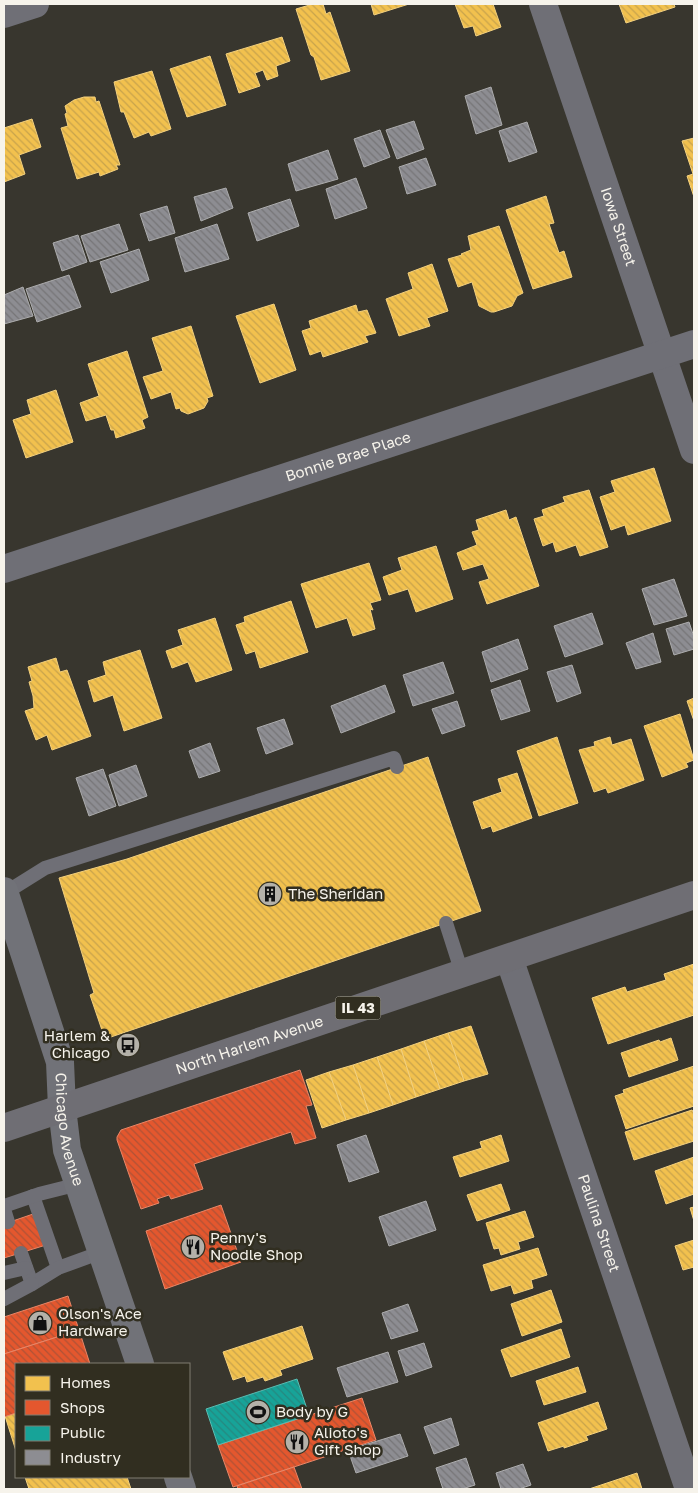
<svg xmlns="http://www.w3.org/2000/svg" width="698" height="1493" viewBox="0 0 698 1493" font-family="'Golos Text',sans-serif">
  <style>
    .homes { fill: url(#homes-back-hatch); stroke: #f3d07d }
    .shops { fill: url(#shops-back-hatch); stroke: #e98667 }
    .public { fill: url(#public-back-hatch); stroke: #5abbb1 }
    .industry { fill: url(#industry-back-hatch); stroke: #acacad }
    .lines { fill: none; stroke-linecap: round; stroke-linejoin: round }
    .service { stroke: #6f6f76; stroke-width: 14 }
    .minor { stroke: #6f6f76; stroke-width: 28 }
    .secondary { stroke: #717278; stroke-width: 28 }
    .primary { stroke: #6f6e74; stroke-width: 28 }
    .labels { text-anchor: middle; stroke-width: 5; stroke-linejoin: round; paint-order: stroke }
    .shield { fill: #312e20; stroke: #bbb8ae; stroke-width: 1 }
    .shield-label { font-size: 14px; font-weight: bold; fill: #f6f3eb }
    .street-label { font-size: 15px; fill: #f6f3eb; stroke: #312e20 }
    .poi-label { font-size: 15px; fill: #f6f3eb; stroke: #312e20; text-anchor: start }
  </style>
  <defs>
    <pattern id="homes-back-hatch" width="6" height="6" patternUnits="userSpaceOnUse" patternTransform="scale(1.25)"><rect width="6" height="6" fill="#f2c14e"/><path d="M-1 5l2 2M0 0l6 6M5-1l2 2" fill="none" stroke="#c8a34c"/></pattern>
    <pattern id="shops-back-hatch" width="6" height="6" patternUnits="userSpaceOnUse" patternTransform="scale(1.25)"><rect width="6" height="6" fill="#e4572e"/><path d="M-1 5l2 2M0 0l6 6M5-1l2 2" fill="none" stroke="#ae5236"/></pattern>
    <pattern id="public-back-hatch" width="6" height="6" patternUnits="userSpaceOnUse" patternTransform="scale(1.25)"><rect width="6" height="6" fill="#17a398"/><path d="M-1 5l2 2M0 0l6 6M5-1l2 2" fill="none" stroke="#26887f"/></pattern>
    <pattern id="industry-back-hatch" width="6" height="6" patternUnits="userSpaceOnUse" patternTransform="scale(1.25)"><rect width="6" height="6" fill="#8d8d92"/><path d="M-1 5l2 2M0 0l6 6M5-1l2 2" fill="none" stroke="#767577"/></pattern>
  </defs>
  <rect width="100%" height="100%" fill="#38362e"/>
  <!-- homes -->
  <g class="homes">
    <path d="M313 4H323L326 14 330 12 350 71 321 80 314 57 311 55 296 9Z"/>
    <path d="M371 4H409L374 15Z"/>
    <path d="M455 4H493L501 27 476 36 473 26 464 28Z"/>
    <path d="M619 4H674L675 7 626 23Z"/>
    <path d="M282 37 290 61 276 66 278 76 267 80 263 70 255 73 260 86 239 93 226 54Z"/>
    <path d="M210 56 226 105 187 117 170 69Z"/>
    <path d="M152 71 171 129 151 136 149 132 134 138 124 112H121L114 82Z"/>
    <path d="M84 97H95L96 102 99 101 120 165H116L118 169 100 176 99 172 77 179 61 128 68 126 65 114 67 113 65 106 74 100Z"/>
    <path d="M32 119 41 147 19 155 25 174 4 182V128Z"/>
    <path d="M694 138V197L687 176 693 174 682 141Z"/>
    <path d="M546 196 554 223 549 224 559 253 564 251 572 277 533 289 506 210Z"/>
    <path d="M499 226 523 293 517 296 512 306 494 312H491L479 306 472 282 458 287 448 259 462 255 461 254 471 250 468 236Z"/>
    <path d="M432 264 448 311 427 318 430 326 399 336 386 299 413 289 408 273Z"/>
    <path d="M274 304 296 370 260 383 236 316Z"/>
    <path d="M356 305 358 312 367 310 376 333 365 336 368 342 323 357 321 351 310 355 302 331 311 328 309 321Z"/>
    <path d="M191 326 213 396 207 398 208 401 204 408 188 414 181 411 180 408 176 409 171 392 151 399 143 377 163 371 152 338Z"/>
    <path d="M127 351 148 417 142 420 145 428 116 438 114 430H111L106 415 86 421 80 403 99 396 88 364Z"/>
    <path d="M56 390 73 442 26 458 13 420 31 414 27 400Z"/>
    <path d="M654 468 671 521 628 535 625 525 611 530 600 497 615 492 611 481Z"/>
    <path d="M589 490 608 547 580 556 576 545 556 552 553 542 543 546 534 519 544 516 542 510 565 502 563 497Z"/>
    <path d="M506 510 509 520 516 517 539 586 487 604 479 582 489 579 483 564 463 570 457 553 477 545 472 532 479 530 476 520Z"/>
    <path d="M436 546 453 599 416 612 408 589 389 595 383 577 402 570 398 558Z"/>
    <path d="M369 563 381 600 370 603 373 610 370 609 375 629 353 636 347 618 316 628 301 584Z"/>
    <path d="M291 601 308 652 260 668 255 651 246 654 236 625 245 622 244 617Z"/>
    <path d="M215 618 232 670 196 682 188 662 172 668 166 651 183 645 178 630Z"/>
    <path d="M140 650 162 718 124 731 113 695 94 702 88 681 106 675 103 662Z"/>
    <path d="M56 658 60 672 67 670 91 736 52 750 47 735 36 740 25 711 34 708 33 696 29 682 32 681 28 667Z"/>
    <path d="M694 698V721L687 701Z"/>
    <path d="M680 714 694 760 686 763 688 767 662 777 644 726Z"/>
    <path d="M557 737 578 803 539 816 517 751Z"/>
    <path d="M610 737 612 745 631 739 644 780 608 793 606 788 594 792 579 750 595 746 594 742Z"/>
    <path d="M428 757 481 911 105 1039 90 995 94 993 59 878 127 859Z"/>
    <path d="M517 773 532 818 493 832 491 826 482 829 473 802 502 792 498 779Z"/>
    <path d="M694 964V1015L608 1044 592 998 625 987 627 992 666 980 664 974Z"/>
    <path d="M471 1026 488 1074 464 1081 448 1033Z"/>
    <path d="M448 1033 464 1081 440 1089 424 1041Z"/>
    <path d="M671 1038 678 1060 629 1077 621 1053 659 1040 660 1042Z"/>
    <path d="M424 1041 440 1089 416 1097 401 1049Z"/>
    <path d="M401 1049 416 1097 393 1105 377 1057Z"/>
    <path d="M377 1057 393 1105 369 1113 353 1065Z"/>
    <path d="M353 1065 369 1113 346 1120 329 1072Z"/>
    <path d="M694 1066V1106L626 1129 615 1096 624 1093 623 1090Z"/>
    <path d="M329 1072 346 1120 322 1128 306 1080Z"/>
    <path d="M692 1110 694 1113V1141L634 1160 625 1132Z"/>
    <path d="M501 1135 509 1161 460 1177 453 1157 482 1148 480 1142Z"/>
    <path d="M694 1157V1194L666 1204 655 1171Z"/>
    <path d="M501 1184 510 1210 477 1221 467 1195Z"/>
    <path d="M694 1207V1221L690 1208Z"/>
    <path d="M525 1211 534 1237 518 1242 520 1249 501 1255 499 1248 494 1249 486 1223Z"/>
    <path d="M694 1240V1267L683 1270 675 1246Z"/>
    <path d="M538 1248 547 1275 531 1280 533 1288 514 1294 511 1285 491 1291 483 1265Z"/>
    <path d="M551 1290 562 1322 522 1336 511 1304Z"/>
    <path d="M302 1326 313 1359 280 1370 282 1375 265 1381 263 1377 247 1382 245 1376 233 1380 223 1352Z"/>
    <path d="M561 1329 570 1357 511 1377 501 1350Z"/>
    <path d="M578 1367 586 1392 544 1405 536 1381Z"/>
    <path d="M598 1402 607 1429 586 1436 588 1440 564 1448V1446L548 1451 538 1423Z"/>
    <path d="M16 1413V1451L5 1416Z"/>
    <path d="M637 1473 642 1489H589Z"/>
    <path d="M25 1477H127L131 1489H29Z"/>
  </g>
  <!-- shops -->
  <g class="shops">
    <path d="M300 1070 312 1105 306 1106 316 1138 295 1144 291 1132 194 1164 203 1189 171 1199 169 1195 157 1199 159 1203 141 1209 117 1140V1137L121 1130Z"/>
    <path d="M221 1205 241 1262 165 1289 146 1231Z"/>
    <path d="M36 1213 46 1245 4 1258V1224Z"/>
    <path d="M68 1296 79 1330 4 1354V1317Z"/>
    <path d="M79 1330 90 1364H16V1413L4 1417V1354Z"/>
    <path d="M362 1398 376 1440 233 1487 218 1445Z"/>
    <path d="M294 1467 302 1489H238L237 1486Z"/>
  </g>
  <!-- public -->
  <path class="public" d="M297 1379 309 1415 218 1445 206 1409Z"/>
  <!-- industry -->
  <g class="industry">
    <path d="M491 87 502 125 476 134 465 96Z"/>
    <path d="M414 121 424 149 397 159 386 130Z"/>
    <path d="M527 122 537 152 509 162 499 131Z"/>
    <path d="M380 130 390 157 364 167 354 139Z"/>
    <path d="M328 150 338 179 296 191 288 164Z"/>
    <path d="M426 158 436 185 407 194 399 167Z"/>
    <path d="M356 178 367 208 335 219 326 189Z"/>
    <path d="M226 188 233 208 201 221 194 197Z"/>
    <path d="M290 199 299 226 257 241 248 213Z"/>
    <path d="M167 206 175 233 149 241 140 214Z"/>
    <path d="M119 224 128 250 90 262 81 236Z"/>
    <path d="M217 224 229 259 185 272 175 238Z"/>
    <path d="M78 235 87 262 62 271 53 243Z"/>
    <path d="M139 249 149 280 111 293 100 262Z"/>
    <path d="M69 275 81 307 37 322 26 289Z"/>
    <path d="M23 287 33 316 4 324V295Z"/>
    <path d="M674 579 687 616 654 625 642 589Z"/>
    <path d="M592 613 603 644 565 657 554 626Z"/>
    <path d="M689 622 694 637V649L674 655 666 629Z"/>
    <path d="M653 633 661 662 636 669 626 643Z"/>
    <path d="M518 639 528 669 491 682 482 652Z"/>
    <path d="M443 662 454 693 413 706 403 675Z"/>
    <path d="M572 665 581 693 557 702 547 672Z"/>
    <path d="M520 680 530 711 501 720 491 690Z"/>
    <path d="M385 685 395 712 341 733 331 706Z"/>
    <path d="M457 701 465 726 442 734 432 709Z"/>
    <path d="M284 719 293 744 266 754 257 728Z"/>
    <path d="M210 743 220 771 199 778 189 751Z"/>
    <path d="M136 765 147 796 119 806 109 775Z"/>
    <path d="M103 769 116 806 89 816 76 778Z"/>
    <path d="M366 1135 379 1172 349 1182 337 1145Z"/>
    <path d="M426 1201 436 1230 389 1246 379 1217Z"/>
    <path d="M408 1304 418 1331 391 1339 382 1313Z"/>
    <path d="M424 1343 432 1367 406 1376 398 1351Z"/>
    <path d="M388 1352 398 1382 347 1397 337 1368Z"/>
    <path d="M451 1418 459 1445 434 1454 424 1427Z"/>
    <path d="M400 1434 408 1456 356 1473 348 1450Z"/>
    <path d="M466 1458 475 1485 462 1489H443L436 1468Z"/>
    <path d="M523 1464 531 1485 519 1489H501L496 1473Z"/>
  </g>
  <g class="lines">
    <!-- service -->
    <g class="service">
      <path d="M5 893 45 868 394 758 397 767"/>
      <path d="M446 923 462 973"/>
      <path d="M33 1196 58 1268"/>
      <path d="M4 1206 39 1194 79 1184"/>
      <path d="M4 1209 8 1222"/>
      <path d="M21 1253 32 1284 58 1268 102 1252"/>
      <path d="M4 1273 26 1268"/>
      <path d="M4 1299 32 1284"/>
    </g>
    <!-- minor -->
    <g class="minor">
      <path id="s1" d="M543 4 694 450"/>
      <path d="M4 14 35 4"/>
      <path id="s2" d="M4 569 694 344"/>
      <path id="s3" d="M509 958 689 1489"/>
    </g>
    <!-- secondary -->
    <g class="secondary">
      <path id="s4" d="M4 891 60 1062 62 1108 67 1150 140 1364"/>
      <path d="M178 1477 182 1489"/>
    </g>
    <!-- primary -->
    <path class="primary" id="s5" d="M4 1128 694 895"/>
  </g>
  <!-- icons -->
  <defs>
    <g id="building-disc" transform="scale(1.25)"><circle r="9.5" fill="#b4b1a9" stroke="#312e20"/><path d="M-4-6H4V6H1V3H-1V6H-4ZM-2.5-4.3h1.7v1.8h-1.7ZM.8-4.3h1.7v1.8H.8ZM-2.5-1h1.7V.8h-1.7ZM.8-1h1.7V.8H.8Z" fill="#111"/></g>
    <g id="bus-disc" transform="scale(1.25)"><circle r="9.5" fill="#b4b1a9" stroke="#312e20"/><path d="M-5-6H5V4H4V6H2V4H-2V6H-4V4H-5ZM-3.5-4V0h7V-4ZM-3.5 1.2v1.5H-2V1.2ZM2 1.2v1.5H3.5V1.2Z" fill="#111"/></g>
    <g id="restaurant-disc" transform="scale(1.25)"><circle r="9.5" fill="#b4b1a9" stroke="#312e20"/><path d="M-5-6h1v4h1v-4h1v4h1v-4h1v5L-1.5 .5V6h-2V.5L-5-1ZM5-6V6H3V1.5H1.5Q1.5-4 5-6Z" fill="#111"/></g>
    <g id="shop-disc" transform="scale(1.25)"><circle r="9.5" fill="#b4b1a9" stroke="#312e20"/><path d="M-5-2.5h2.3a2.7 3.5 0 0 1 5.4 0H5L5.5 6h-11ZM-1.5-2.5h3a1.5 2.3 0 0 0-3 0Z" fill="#111"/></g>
    <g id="stadium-disc" transform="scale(1.25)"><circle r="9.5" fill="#b4b1a9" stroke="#312e20"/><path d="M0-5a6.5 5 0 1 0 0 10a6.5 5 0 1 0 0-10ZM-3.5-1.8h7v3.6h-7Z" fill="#111"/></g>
  </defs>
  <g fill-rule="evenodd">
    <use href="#building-disc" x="270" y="894"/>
    <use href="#bus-disc" x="128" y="1045"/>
    <use href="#restaurant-disc" x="193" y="1247"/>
    <use href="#shop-disc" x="40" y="1323"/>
    <use href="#stadium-disc" x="258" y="1412"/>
    <use href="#restaurant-disc" x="297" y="1442"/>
  </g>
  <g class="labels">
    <!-- shield labels -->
    <rect class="shield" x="335.5" y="996.5" width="45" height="23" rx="4"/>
    <g class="shield-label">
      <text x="358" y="1013">IL 43</text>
    </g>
    <!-- street labels -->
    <g class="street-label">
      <text dy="5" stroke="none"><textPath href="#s1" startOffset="235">Iowa Street</textPath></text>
      <text dy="5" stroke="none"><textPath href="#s2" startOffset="362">Bonnie Brae Place</textPath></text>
      <text dy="5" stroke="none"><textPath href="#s5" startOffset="259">North Harlem Avenue</textPath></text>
      <text dy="5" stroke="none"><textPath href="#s4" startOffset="248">Chicago Avenue</textPath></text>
      <text dy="5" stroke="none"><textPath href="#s3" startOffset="280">Paulina Street</textPath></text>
    </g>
    <!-- poi labels -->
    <g class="poi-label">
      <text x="288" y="899">The Sheridan</text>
      <text x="110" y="1041" text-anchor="end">Harlem &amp;<tspan x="110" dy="17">Chicago</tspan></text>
      <text x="210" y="1243">Penny's<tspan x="210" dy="17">Noodle Shop</tspan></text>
      <text x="58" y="1319">Olson's Ace<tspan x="58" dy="17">Hardware</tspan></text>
      <text x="276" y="1417">Body by G</text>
      <text x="314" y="1438">Alioto's<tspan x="314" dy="17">Gift Shop</tspan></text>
    </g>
  </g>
  <!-- border -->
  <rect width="698" height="1493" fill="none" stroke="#f6f3eb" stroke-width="10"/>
  <!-- legend -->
  <rect x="15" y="1363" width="175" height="115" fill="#312e20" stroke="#807d71"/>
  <rect x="25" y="1376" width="25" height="15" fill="#f2c14e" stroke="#807d71"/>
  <text x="60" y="1388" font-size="15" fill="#f6f3eb">Homes</text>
  <rect x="25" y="1400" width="25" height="15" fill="#e4572e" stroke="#807d71"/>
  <text x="60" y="1413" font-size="15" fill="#f6f3eb">Shops</text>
  <rect x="25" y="1426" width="25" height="15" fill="#17a398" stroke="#807d71"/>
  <text x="60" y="1438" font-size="15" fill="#f6f3eb">Public</text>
  <rect x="25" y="1450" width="25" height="15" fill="#8d8d92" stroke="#807d71"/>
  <text x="60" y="1463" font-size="15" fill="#f6f3eb">Industry</text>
</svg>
